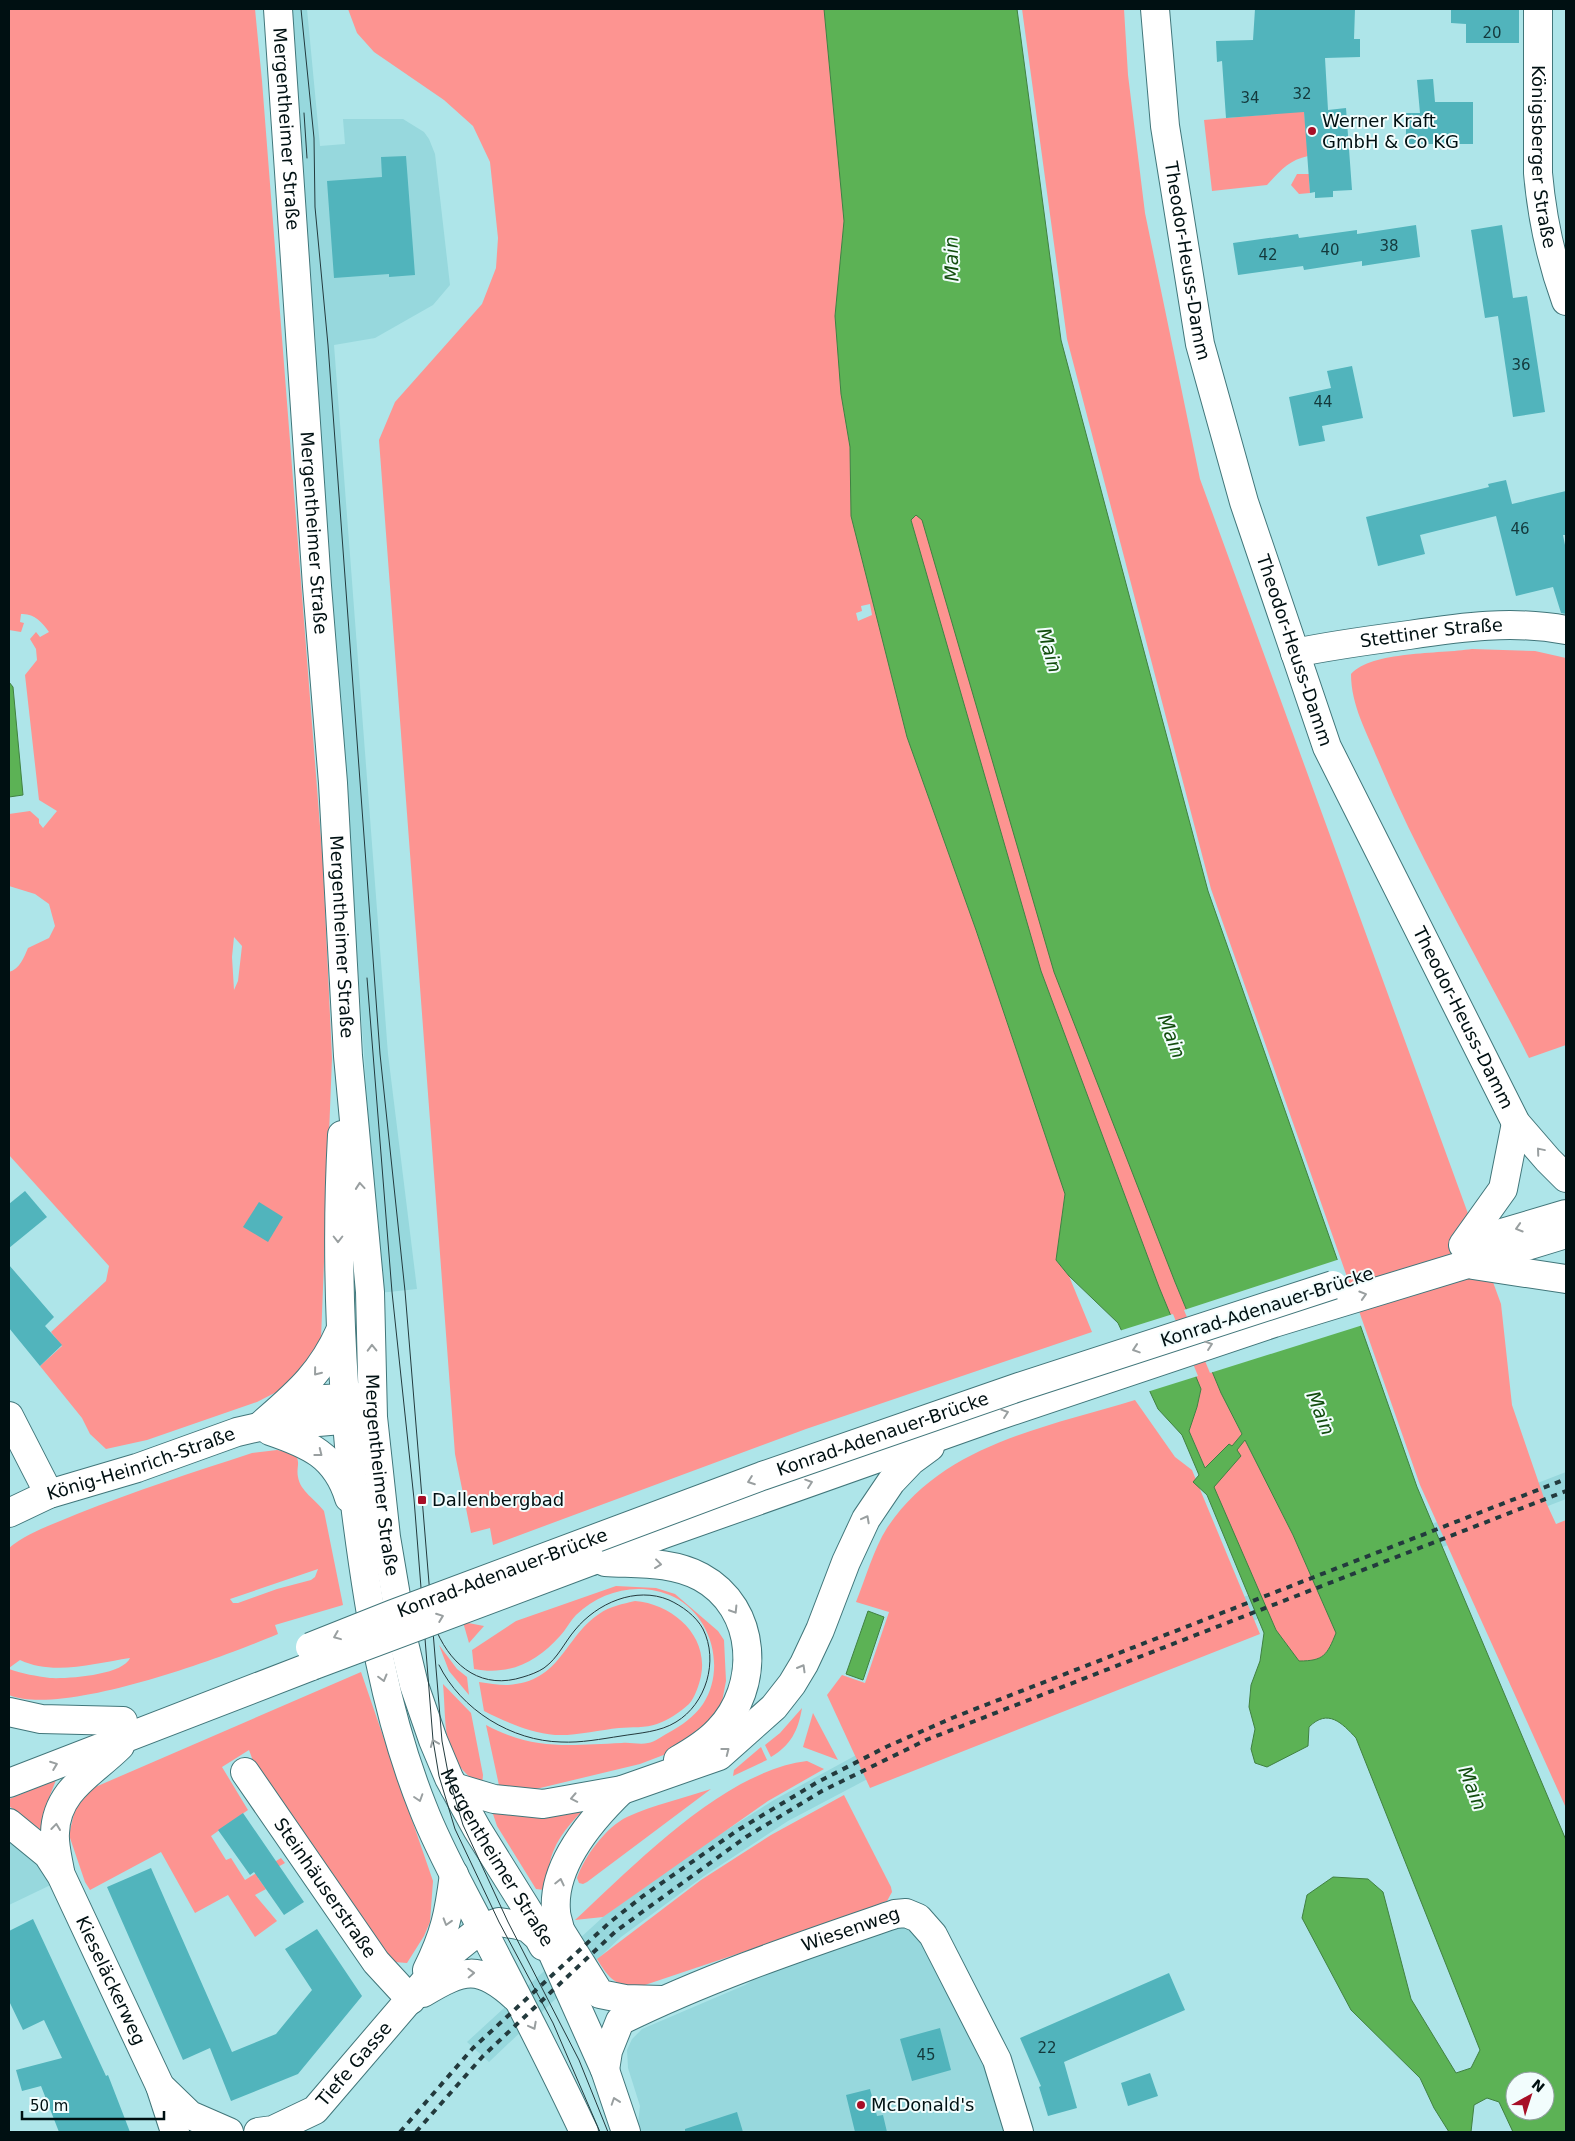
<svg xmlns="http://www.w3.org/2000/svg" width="1575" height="2141" viewBox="0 0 1575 2141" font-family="'DejaVu Sans',sans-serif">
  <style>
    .built { fill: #97d8dd }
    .green { fill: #fd9491; fill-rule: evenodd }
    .water { fill: #5cb255; stroke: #408141; fill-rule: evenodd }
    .pier { fill: #aee5e9 }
    .building { fill: #51b4bc }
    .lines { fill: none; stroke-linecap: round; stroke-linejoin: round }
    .minor-casing { stroke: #41767a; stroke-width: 30 }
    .major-casing { stroke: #41767a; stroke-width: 30 }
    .minor { stroke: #fff; stroke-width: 28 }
    .major { stroke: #fff; stroke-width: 28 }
    .tram { stroke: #233a3d; stroke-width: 1 }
    .rail { stroke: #233a3d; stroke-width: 4; stroke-dasharray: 6 6; stroke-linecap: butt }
    .major-bridge-casing { stroke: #41767a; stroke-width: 30; stroke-linecap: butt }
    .major-bridge { stroke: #fff; stroke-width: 28 }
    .oneway { stroke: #999fa0 }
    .poi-dot { fill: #a70e26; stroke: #f2fdfd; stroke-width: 2 }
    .labels { text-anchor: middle; stroke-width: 4; stroke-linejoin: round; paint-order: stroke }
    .number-label { font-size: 15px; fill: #14393c }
    .poi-label { font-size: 18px; fill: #001012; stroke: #f2fdfd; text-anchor: start }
    .street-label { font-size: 18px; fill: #001012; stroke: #f2fdfd }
    .water-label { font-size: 19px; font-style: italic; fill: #124d0e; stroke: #f2fdfd }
  </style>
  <rect width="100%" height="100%" fill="#aee5e9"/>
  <!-- built -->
  <g class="built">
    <path d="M289 9H307L320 146 345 144 343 119H403L424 132 429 139 435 154 450 285 433 305 375 338 334 345 388 1054 417 1289 379 1293 364 1054 319 426 316 344Z"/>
    <path d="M1566 1472V1499L960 1735 896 1764 788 1821 704 1876 621 1937 489 2062 467 2042 603 1917 689 1854 774 1800 882 1741 949 1711Z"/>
    <path d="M9 1836 59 1881 9 1905Z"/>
    <path d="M911 1922 991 2063 1009 2132H637L640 2106 628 2068 627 2050 632 2039 642 2029 745 1985 802 1951Z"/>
  </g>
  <!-- green -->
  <g class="green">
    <path d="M9 9H255L262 81 323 865 332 1058 321 1339 309 1366 294 1383 257 1402 147 1440 106 1449 90 1434 82 1418 40 1366 62 1346 51 1332 106 1281 109 1266 9 1155V972C20 969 24 957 28 948L49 938 55 926 49 904 35 894 9 886V814L30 811 39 819V823L43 828 57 811 39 800 25 675 37 660 36 649 30 639 36 632 40 637 49 632C42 622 34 613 21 614L20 622 24 623 21 632 9 630ZM234 937 242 946 238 981 234 990 232 957Z"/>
    <path d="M348 9H824L844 221 835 316 841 394 850 447 851 516 907 737 976 930 1065 1194 1056 1260 1069 1276 1092 1332 806 1429 493 1545 490 1528 471 1533 455 1454 379 440 395 402 482 304 496 268 498 238 490 162 473 126 444 100 374 52 357 33ZM870 604 872 615 858 621 856 613 862 611 861 606Z"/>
    <path d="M1022 9H1124L1128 75 1145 213 1200 479 1501 1304 1512 1405 1544 1498 1556 1524 1566 1520V1808L1420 1485 1211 889 1067 339Z"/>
    <path d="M1304 111 1308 156C1289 160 1280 171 1267 185L1212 191 1204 120Z"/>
    <path d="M1297 174H1309L1310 193 1299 194 1291 185Z"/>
    <path d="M916 515 922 519 1175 1282 1221 1393 1293 1535 1336 1633C1327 1655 1324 1661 1299 1661L1276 1630 1189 1431 1197 1407 1201 1389 1159 1287 1041 971 911 520Z"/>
    <path d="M1472 649 1535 651 1566 658V1045L1529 1058C1479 959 1421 863 1378 760 1367 733 1351 705 1351 674 1372 651 1439 654 1472 649Z"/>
    <path d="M1135 1400 1175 1457 1192 1470 1260 1634 870 1788 827 1695 842 1675 865 1683 889 1612 856 1602C865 1580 874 1548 887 1528 943 1444 1044 1428 1135 1400Z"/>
    <path d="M277 1450 295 1454C301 1463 296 1467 298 1477 300 1491 316 1500 324 1511L343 1605 275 1625 278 1634C223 1657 63 1717 9 1695V1669C23 1674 36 1676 50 1678 68 1679 123 1675 130 1658 96 1663 53 1676 20 1660L9 1668V1548C28 1532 54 1524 77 1514 135 1491 194 1472 252 1453ZM318 1569 315 1577 311 1580 277 1589 238 1603H233L230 1599Z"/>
    <path d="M616 1586 656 1588 675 1594 718 1631 724 1640 726 1681 722 1702 713 1720 674 1751 640 1764 536 1789 500 1790 486 1725C535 1751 569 1745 622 1743 630 1742 640 1745 648 1743 655 1742 662 1736 668 1733 681 1726 694 1717 703 1704 726 1669 712 1616 674 1597 640 1581 602 1590 576 1615 570 1621 566 1630 560 1636 537 1662 509 1676 474 1669L472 1650 516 1621Z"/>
    <path d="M635 1601C673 1604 709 1636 701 1676 699 1685 695 1697 689 1704 680 1712 669 1720 657 1724 646 1728 631 1727 619 1728 599 1730 576 1736 555 1735 530 1733 506 1722 484 1711L479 1682C488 1683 498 1685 506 1685 561 1683 564 1637 599 1614 610 1606 623 1604 635 1601Z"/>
    <path d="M463 1622 484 1626 469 1643Z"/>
    <path d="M439 1645 457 1669 467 1677 469 1695 449 1671Z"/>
    <path d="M361 1672 433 1881 430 1922 424 1936 407 1963 394 1962 384 1957 256 1769 249 1750 222 1767 248 1810 211 1836 226 1860 231 1858 245 1880 281 1858 285 1863 258 1878 266 1889 255 1895 277 1921 255 1937 228 1895 195 1913 161 1852 90 1890 85 1882 69 1835 75 1809 93 1788Z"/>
    <path d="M443 1684 471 1713 483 1775 482 1786C440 1759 447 1729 443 1684Z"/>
    <path d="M802 1708C798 1731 791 1745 771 1757L765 1745 780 1733Z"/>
    <path d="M813 1713 838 1760 803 1747Z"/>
    <path d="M761 1747 767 1760 733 1776 734 1770Z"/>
    <path d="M807 1761 824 1769 768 1801 603 1917 575 1920C635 1865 724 1771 807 1761Z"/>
    <path d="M56 1780 45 1808 41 1830 9 1806V1799Z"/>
    <path d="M711 1789 587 1882 583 1884 579 1883 577 1878C584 1857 606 1827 627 1817 653 1805 684 1798 711 1789Z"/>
    <path d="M844 1795 891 1887 892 1892 887 1901 830 1923 633 1989C612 1982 608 1977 597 1959L701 1880 771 1835Z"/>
    <path d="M595 1799C579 1814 561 1831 553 1852 548 1864 549 1878 544 1890L536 1889 497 1826 493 1814Z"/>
  </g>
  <!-- water -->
  <g class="water">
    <path d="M824 9H1017L1061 340 1208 891 1417 1487 1566 1840V2132H1513L1499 2102 1487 2098 1474 2105 1471 2132H1449L1434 2108 1420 2078 1351 2010 1302 1918 1307 1895 1333 1877 1368 1879 1383 1892 1411 1999 1456 2073 1471 2068 1480 2050 1356 1738C1342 1723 1328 1708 1309 1727L1308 1746 1267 1767 1255 1763 1251 1749 1255 1729 1249 1707 1251 1685 1260 1661 1264 1633 1207 1495 1193 1482 1199 1475 1182 1435 1158 1409 1118 1323 1069 1276 1056 1260 1065 1194 976 930 907 737 851 516 850 447 841 394 835 316 844 221ZM916 515 922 520 1054 972 1175 1282 1221 1393 1242 1434 1232 1446 1229 1444 1205 1468 1189 1431 1197 1407 1201 1389 1159 1287 1041 971 911 520ZM1245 1440 1293 1535 1336 1633C1327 1655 1324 1661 1299 1661L1276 1630 1214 1487 1241 1456 1237 1450ZM1515 2081H1545V2111H1515Z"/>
    <path d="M9 682 13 687 23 795 9 797Z"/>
    <path d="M868 1611 884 1617 863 1680 846 1674Z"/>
  </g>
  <!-- pier -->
  <g class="pier">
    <path d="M1340 1259 1363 1325 1210 1373 1184 1310Z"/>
    <path d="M1173 1314 1198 1376 1147 1392 1119 1331Z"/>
  </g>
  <!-- building -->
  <g class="building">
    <path d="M1255 9H1355L1354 39H1360V57L1325 58 1328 110 1346 108 1352 190 1333 191V197L1315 198V192L1310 193 1304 112 1226 118 1222 61 1217 62 1216 41 1253 40Z"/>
    <path d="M1451 9H1519V43H1466V24L1451 23Z"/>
    <path d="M1433 79 1435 102H1473V144H1406V113H1420L1417 80Z"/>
    <path d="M406 156 415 275 389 277V274L334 278 327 181 382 177 381 157Z"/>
    <path d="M1416 225 1420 257 1362 266V261L1304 270 1303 266 1238 275 1233 243 1298 234 1299 238 1357 230V234Z"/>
    <path d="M1502 225 1513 298 1527 296 1545 412 1513 417 1498 316 1485 318 1471 230Z"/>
    <path d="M1352 366 1363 418 1322 426 1325 441 1299 446 1289 397 1331 388 1327 371Z"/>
    <path d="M1506 480 1512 504 1566 491V535H1563L1566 550V614L1561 613 1553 587 1516 596 1496 516 1420 535 1425 554 1378 566 1366 517 1489 487 1488 484Z"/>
    <path d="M25 1191 47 1217 9 1248V1204Z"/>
    <path d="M259 1202 283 1217 268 1242 243 1227Z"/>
    <path d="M9 1265 54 1317 45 1326 62 1345 40 1366 9 1328Z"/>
    <path d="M243 1813 304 1902 284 1915 254 1872 250 1875 218 1830Z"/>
    <path d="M151 1868 232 2052 276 2034 312 1990 285 1949 317 1929 362 1996 298 2074 231 2101 210 2048 183 2060 107 1887Z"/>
    <path d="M33 1919 106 2076 108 2075 130 2132H59L41 2086 22 2091 16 2070 62 2058 44 2020 23 2030 9 2001V1931Z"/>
    <path d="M1169 1973 1185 2010 1064 2062 1077 2108 1048 2116 1039 2087 1041 2086 1020 2038Z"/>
    <path d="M940 2028 951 2070 912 2081 900 2039Z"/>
    <path d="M1150 2073 1158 2096 1128 2106 1121 2083Z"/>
    <path d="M870 2089 877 2116 883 2115 887 2132H855L846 2095Z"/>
    <path d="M737 2112 743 2132H685V2129Z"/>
  </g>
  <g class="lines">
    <!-- minor casing -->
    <g class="minor-casing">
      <g id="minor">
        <path id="s1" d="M1538 9V173C1542 218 1551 260 1566 301"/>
        <path d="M9 1416 49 1494"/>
        <path id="s2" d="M245 1772 376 1962 411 2000"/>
        <path id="s3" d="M605 2070 608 2051 620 2021C709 1977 802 1946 895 1914L906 1913 918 1918 933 1935 997 2060 1019 2132"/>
        <path d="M160 2086 175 2132"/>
      </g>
    </g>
    <!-- major casing -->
    <g class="major-casing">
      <g id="major">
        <path id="s4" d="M278 9 317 586 333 783 348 1056 370 1292 373 1417 386 1537 404 1643 414 1685 433 1740 449 1778 477 1829 548 1943 605 2070 626 2132"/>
        <path id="s5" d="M1155 9 1165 126 1200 344 1244 502 1327 747 1516 1123 1548 1160 1566 1178"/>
        <path id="s6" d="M1295 653C1333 645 1371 640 1409 635 1462 627 1513 620 1566 630"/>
        <path d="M342 1135C335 1261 341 1386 356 1512 369 1613 385 1713 423 1808 438 1847 459 1884 478 1921 514 1991 551 2061 584 2132"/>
        <path d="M1468 1243 1566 1214"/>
        <path d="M1463 1245 1503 1189 1516 1123"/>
        <path d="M1473 1265 1566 1279"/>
        <path d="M284 1413 306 1400 362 1397"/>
        <path d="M259 1427C294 1396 320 1376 340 1331"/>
        <path d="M270 1431C308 1444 336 1455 349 1498"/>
        <path id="s7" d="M9 1513 49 1494 137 1468 237 1432 259 1427 365 1418"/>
        <path d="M592 1561 664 1534 994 1417 1274 1323 1566 1234"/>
        <path d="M605 1562C638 1564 671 1561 701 1577 758 1608 761 1687 718 1731 707 1743 692 1752 678 1760"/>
        <path d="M9 1712 41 1719 123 1721"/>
        <path d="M9 1783 312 1666"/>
        <path d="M454 1787 494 1799 543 1804 622 1790 719 1756 774 1707 792 1684 804 1664 820 1630 846 1562 866 1519 891 1482 911 1461 930 1447"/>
        <path id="s8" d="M9 1823 48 1855 61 1875 160 2086 190 2115 229 2132"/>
        <path d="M60 1871C58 1859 54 1845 55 1833 56 1790 93 1773 120 1746"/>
        <path d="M560 1930 600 1994 625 1999 662 2000"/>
        <path d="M560 1956C560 1948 561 1938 560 1930 559 1923 556 1917 556 1911 552 1865 592 1819 622 1790"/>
        <path d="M427 1970C445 1934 449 1913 454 1874"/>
        <path d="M423 1993C463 1969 479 1964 515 1997"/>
        <path id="s9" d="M258 2132 273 2130 315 2110 446 1957 482 1928 499 1922 518 1925 528 1928 538 1937 543 1946"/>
      </g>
    </g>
    <!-- minor -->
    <use href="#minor" class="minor"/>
    <!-- major -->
    <use href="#major" class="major"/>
    <!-- tram -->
    <g class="tram">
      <path d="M301 9 314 138 315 207 328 345 380 1054 405 1291 442 1741 449 1778 463 1825 508 1922 579 2060 608 2132"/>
      <path d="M304 113 307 158"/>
      <path d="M367 978 392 1292 414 1499 433 1740 439 1776 455 1829 499 1922 553 2023 600 2132"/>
      <path d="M437 1632C453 1668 483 1690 523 1677 530 1675 538 1672 544 1668 558 1658 564 1643 575 1630 597 1603 636 1586 669 1600 682 1606 696 1616 703 1629 719 1661 706 1704 676 1722 660 1732 639 1733 621 1736 601 1739 581 1743 561 1742 512 1741 461 1710 439 1665"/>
    </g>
    <!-- rail -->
    <g class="rail">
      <path d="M400 2132 473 2048 609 1923 643 1896 738 1830 816 1783 886 1747 952 1718 1566 1479"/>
      <path d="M416 2132 483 2056 616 1931 746 1837 822 1791 926 1740 1566 1491"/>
    </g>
    <!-- major-bridge casing -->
    <g class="major-bridge-casing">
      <g id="major-bridge">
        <path id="s10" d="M310 1647 393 1614 762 1476 1019 1387 1333 1285"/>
        <path d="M312 1666 592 1561"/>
      </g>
    </g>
    <!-- major-bridge -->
    <use href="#major-bridge" class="major-bridge"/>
  </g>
  <!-- one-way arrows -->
  <defs><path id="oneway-chevron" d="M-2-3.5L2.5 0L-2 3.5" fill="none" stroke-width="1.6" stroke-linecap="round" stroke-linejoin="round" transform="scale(1.25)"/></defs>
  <g class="oneway">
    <use href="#oneway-chevron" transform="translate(1540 1151) rotate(-130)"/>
    <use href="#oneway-chevron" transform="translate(360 1186) rotate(-95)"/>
    <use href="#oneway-chevron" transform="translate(1519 1228) rotate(163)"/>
    <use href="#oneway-chevron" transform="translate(338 1239) rotate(90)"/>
    <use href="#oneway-chevron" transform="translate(1363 1295) rotate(-17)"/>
    <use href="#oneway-chevron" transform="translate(1209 1345) rotate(-19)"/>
    <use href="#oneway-chevron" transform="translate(372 1348) rotate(-91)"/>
    <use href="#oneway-chevron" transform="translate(1136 1349) rotate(162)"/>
    <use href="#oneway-chevron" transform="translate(317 1372) rotate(129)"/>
    <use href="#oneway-chevron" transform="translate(1005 1413) rotate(-19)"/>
    <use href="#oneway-chevron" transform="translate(319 1453) rotate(38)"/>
    <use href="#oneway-chevron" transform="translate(751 1481) rotate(160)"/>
    <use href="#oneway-chevron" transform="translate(809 1483) rotate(-19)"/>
    <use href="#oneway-chevron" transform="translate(866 1519) rotate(-62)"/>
    <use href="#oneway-chevron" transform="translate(658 1564) rotate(7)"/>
    <use href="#oneway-chevron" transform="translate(734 1610) rotate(58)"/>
    <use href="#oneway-chevron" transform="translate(440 1617) rotate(-21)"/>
    <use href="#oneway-chevron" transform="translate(337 1636) rotate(158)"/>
    <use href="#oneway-chevron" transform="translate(802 1668) rotate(-60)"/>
    <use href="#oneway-chevron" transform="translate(383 1678) rotate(75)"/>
    <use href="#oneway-chevron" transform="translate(434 1743) rotate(-112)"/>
    <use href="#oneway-chevron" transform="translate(726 1751) rotate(-38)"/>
    <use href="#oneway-chevron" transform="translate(54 1765) rotate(-21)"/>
    <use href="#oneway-chevron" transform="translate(419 1798) rotate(72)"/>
    <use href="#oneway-chevron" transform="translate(574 1798) rotate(169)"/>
    <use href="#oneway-chevron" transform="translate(56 1827) rotate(-83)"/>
    <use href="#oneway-chevron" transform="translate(560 1882) rotate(-77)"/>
    <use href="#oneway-chevron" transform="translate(447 1922) rotate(107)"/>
    <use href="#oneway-chevron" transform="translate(471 1973) rotate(-2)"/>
    <use href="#oneway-chevron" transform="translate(533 2026) rotate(62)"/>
    <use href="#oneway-chevron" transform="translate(615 2101) rotate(-109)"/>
  </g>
  <!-- markers -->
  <g class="poi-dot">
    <circle cx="1312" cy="131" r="5"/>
    <rect x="417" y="1495" width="10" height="10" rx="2.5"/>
    <circle cx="861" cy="2105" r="5"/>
  </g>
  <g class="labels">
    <!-- number labels -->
    <g class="number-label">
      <text x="1492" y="38">20</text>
      <text x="1302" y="99">32</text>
      <text x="1250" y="103">34</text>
      <text x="1389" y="251">38</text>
      <text x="1330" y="255">40</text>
      <text x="1268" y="260">42</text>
      <text x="1521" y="370">36</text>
      <text x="1323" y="407">44</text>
      <text x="1520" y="534">46</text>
      <text x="1047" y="2053">22</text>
      <text x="926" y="2060">45</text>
    </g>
    <!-- poi labels -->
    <g class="poi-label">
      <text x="1322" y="127">Werner Kraft<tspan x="1322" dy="21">GmbH &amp; Co KG</tspan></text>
      <text x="432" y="1506">Dallenbergbad</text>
      <text x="871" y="2111">McDonald's</text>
    </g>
    <!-- street labels -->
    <g class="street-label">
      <text dy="6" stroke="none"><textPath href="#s4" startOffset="120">Mergentheimer Straße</textPath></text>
      <text dy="6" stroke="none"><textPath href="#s1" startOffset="148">Königsberger Straße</textPath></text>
      <text dy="6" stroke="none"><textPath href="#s5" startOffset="254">Theodor-Heuss-Damm</textPath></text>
      <text dy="6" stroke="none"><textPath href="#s4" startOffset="525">Mergentheimer Straße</textPath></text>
      <text dy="6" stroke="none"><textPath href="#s6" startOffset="138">Stettiner Straße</textPath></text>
      <text dy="6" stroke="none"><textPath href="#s5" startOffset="659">Theodor-Heuss-Damm</textPath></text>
      <text dy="6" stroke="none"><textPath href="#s4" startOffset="930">Mergentheimer Straße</textPath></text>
      <text dy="6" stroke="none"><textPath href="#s5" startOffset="1064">Theodor-Heuss-Damm</textPath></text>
      <text transform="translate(1267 1307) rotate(-18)" y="6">Konrad-Adenauer-Brücke</text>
      <text dy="6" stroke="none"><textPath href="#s10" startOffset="611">Konrad-Adenauer-Brücke</textPath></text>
      <text dy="6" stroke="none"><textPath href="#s7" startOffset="141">König-Heinrich-Straße</textPath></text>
      <text dy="6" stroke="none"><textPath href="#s4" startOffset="1470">Mergentheimer Straße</textPath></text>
      <text dy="6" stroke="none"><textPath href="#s10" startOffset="206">Konrad-Adenauer-Brücke</textPath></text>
      <text dy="6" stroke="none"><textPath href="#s4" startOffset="1875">Mergentheimer Straße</textPath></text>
      <text dy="6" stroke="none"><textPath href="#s2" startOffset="141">Steinhäuserstraße</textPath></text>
      <text dy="6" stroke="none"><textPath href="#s3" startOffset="300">Wiesenweg</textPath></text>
      <text dy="6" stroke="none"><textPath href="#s8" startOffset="191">Kieseläckerweg</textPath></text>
      <text dy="6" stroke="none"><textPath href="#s9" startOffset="122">Tiefe Gasse</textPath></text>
    </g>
    <!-- water labels -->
    <g class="water-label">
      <text transform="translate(951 259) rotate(-91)" y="7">Main</text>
      <text transform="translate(1050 650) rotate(74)" y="7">Main</text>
      <text transform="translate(1172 1036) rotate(69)" y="7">Main</text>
      <text transform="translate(1321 1413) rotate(68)" y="7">Main</text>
      <text transform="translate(1473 1788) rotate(68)" y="7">Main</text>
    </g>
  </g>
  <!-- border -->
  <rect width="1575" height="2141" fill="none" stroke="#001012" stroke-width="20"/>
  <!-- north arrow -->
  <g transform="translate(1530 2096) rotate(39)"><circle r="24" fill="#f2fdfd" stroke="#919e9f"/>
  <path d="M0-4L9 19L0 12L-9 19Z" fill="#a70e26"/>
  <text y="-8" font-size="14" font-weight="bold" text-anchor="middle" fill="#001012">N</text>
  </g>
  <!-- scale -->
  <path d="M22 2111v8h142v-8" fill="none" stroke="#001012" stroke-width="2.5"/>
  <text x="30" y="2111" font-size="15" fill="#001012" stroke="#f2fdfd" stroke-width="4" paint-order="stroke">50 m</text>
</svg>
